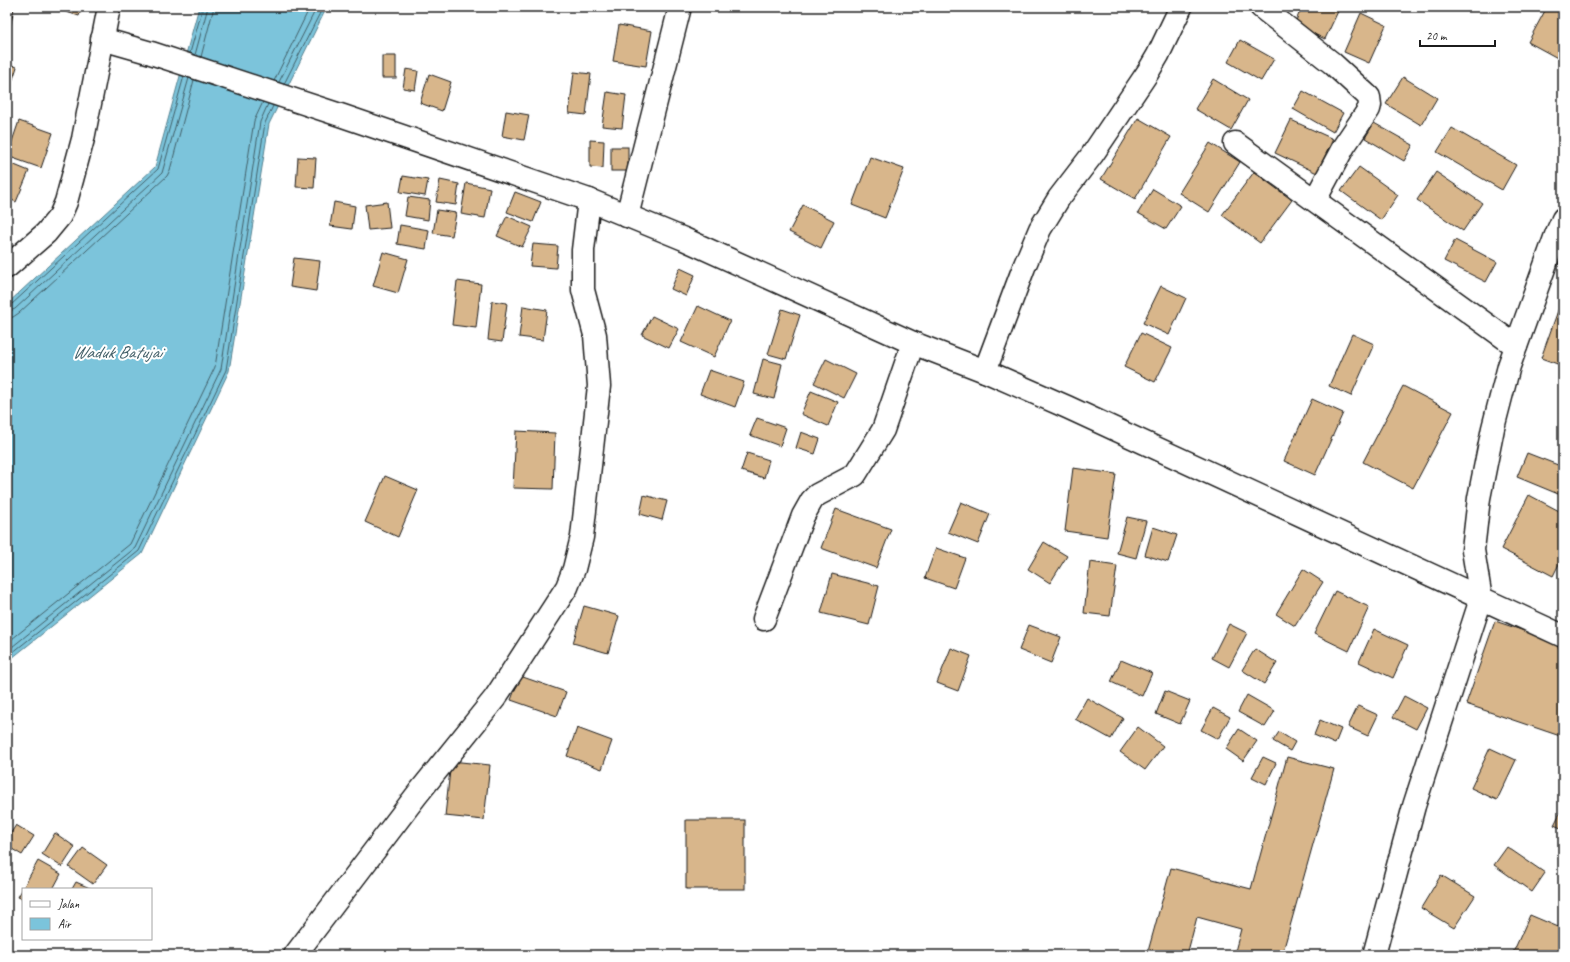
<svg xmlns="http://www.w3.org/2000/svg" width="1570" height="962" viewBox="0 0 1570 962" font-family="Caveat,sans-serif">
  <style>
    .water { fill: #7bc4db; stroke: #55818f }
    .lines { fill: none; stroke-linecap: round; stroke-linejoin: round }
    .shore { stroke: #425f68; stroke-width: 1 }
    .building { fill: #d8b68b; stroke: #1c1c1c }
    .minor-casing { stroke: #1c1c1c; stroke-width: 25 }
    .minor { stroke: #fff; stroke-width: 22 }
    .labels { text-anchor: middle; stroke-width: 4; stroke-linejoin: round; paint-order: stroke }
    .water-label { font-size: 18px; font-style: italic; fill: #425f68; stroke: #fff }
  </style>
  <rect width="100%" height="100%" fill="#fff"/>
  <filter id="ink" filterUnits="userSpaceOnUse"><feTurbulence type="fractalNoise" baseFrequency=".025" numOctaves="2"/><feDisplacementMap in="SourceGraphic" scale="8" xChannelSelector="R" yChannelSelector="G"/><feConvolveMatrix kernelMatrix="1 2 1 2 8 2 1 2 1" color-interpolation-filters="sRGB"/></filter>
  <g filter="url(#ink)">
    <!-- water -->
    <path class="water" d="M199 7H327L269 124 229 371 142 554 7 662V304L155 167Z"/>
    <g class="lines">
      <!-- shore -->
      <g class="shore">
        <path d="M190 53 203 7"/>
        <path d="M195 55 208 7"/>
        <path d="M201 57 214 7"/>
        <path d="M274 81 310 7"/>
        <path d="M279 82 317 7"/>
        <path d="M284 84 323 7"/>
        <path d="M7 307 11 305 158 169 184 76"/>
        <path d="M7 312 15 309 162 173 189 78"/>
        <path d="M7 318 13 317 19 313 167 176 170 170 194 80"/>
        <path d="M7 643 130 544 215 367 254 121 263 102"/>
        <path d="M7 651 135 548 221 369 260 122 268 104"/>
        <path d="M7 657 139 551 226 370 265 123 273 106"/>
      </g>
    </g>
    <!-- building -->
    <g class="building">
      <path d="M7 7 14 8 8 38H7Z"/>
      <path d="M51 7H82L79 16Z"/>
      <path d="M1302 7H1340L1325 39 1294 25Z"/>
      <path d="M1547 7H1563V61L1528 42Z"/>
      <path d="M1361 13 1386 25 1369 63 1344 52Z"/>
      <path d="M619 25 652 31 646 66 613 61Z"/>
      <path d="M1240 40 1274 59 1261 81 1228 62Z"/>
      <rect x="382" y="56" width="14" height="22"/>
      <path d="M7 63 17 67 8 94H7Z"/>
      <path d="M406 69 418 71 415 90 403 88Z"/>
      <path d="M574 72 591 74 586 115 569 113Z"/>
      <path d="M429 74 451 82 442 111 420 103Z"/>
      <path d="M1403 77 1437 98 1421 125 1386 104Z"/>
      <path d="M1213 79 1248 100 1231 130 1195 109Z"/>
      <path d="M1303 91 1343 113 1333 132 1293 109Z"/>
      <path d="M607 92 626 95 622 128 602 126Z"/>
      <path d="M506 111 529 115 524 140 502 136Z"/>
      <path d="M1138 118 1171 137 1135 199 1101 179Z"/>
      <path d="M1291 120 1333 139 1317 173 1275 153Z"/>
      <path d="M19 121 53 133 41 168 7 156Z"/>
      <path d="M1374 123 1413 145 1404 161 1365 138Z"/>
      <path d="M1452 128 1516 165 1502 190 1437 152Z"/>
      <path d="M590 140 604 141 603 168 590 167Z"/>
      <path d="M1210 143 1240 162 1209 212 1179 193Z"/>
      <rect x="611" y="147" width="17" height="24"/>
      <path d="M298 157 316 158 314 188 296 187Z"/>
      <path d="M870 157 904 169 885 218 852 205Z"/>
      <path d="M7 162 29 171 16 202 7 198Z"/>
      <path d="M1359 167 1398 195 1381 220 1341 191Z"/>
      <path d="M1254 172 1292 200 1260 243 1222 215Z"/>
      <path d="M1436 172 1482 203 1463 231 1417 200Z"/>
      <path d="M403 176 428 180 425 196 400 192Z"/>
      <path d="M440 180 459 184 456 205 436 202Z"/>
      <path d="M466 183 490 188 485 218 461 214Z"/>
      <path d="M1153 189 1181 206 1166 229 1138 213Z"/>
      <path d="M515 192 541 202 533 222 507 212Z"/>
      <path d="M408 197 430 200 428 220 405 216Z"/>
      <path d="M334 202 355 206 352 229 330 226Z"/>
      <path d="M387 202 390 228 368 230 365 205Z"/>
      <path d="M803 205 834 221 821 248 789 232Z"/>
      <path d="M437 210 456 213 452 236 433 233Z"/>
      <path d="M507 216 532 227 522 247 497 236Z"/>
      <path d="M400 225 429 230 426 249 397 244Z"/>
      <path d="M1455 240 1497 262 1486 282 1444 261Z"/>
      <path d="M533 244 558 246 556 268 530 266Z"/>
      <path d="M383 252 408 259 398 293 373 286Z"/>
      <path d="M294 258 320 261 316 291 290 287Z"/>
      <path d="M680 268 695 275 686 296 671 289Z"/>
      <path d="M457 281 481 284 476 328 452 325Z"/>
      <path d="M1161 286 1186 298 1169 335 1143 323Z"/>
      <path d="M492 301 507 303 502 342 488 340Z"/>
      <path d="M1560 305 1563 306V366L1541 358Z"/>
      <path d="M523 306 547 310 543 340 519 337Z"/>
      <path d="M698 306 730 321 714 357 681 342Z"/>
      <path d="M782 309 800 315 786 359 768 354Z"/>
      <path d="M652 316 679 329 669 348 642 335Z"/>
      <path d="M1141 333 1172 348 1155 382 1124 367Z"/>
      <path d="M1352 334 1374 344 1351 396 1329 386Z"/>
      <path d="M763 359 782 364 774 399 754 394Z"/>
      <path d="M826 359 856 374 844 398 814 383Z"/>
      <path d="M709 370 744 382 735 407 700 394Z"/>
      <path d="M1403 386 1453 412 1413 488 1363 462Z"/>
      <path d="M811 391 838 402 828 426 801 414Z"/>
      <path d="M1312 399 1343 413 1315 475 1284 461Z"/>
      <path d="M757 418 786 428 780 446 750 435Z"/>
      <path d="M516 431 555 433 553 489 513 488Z"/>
      <path d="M801 432 820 439 815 454 796 448Z"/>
      <path d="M747 453 769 460 764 478 741 471Z"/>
      <path d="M1527 453 1563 467V496L1517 477Z"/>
      <path d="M1073 468 1116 474 1107 537 1065 531Z"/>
      <path d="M385 476 418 490 398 537 365 522Z"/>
      <path d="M644 495 667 501 662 520 640 514Z"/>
      <path d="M1529 495 1563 513V556L1553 576 1501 549Z"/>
      <path d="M961 502 990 514 978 544 948 532Z"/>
      <path d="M836 509 891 529 876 568 821 548Z"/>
      <path d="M1127 517 1146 521 1136 558 1117 553Z"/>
      <path d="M1153 527 1177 535 1168 562 1145 555Z"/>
      <path d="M1044 542 1067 556 1050 583 1028 569Z"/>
      <path d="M936 548 965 558 954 588 925 578Z"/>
      <path d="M1090 562 1117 566 1110 616 1084 613Z"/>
      <path d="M1303 569 1323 582 1295 626 1276 614Z"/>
      <path d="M832 574 879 586 869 625 821 613Z"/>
      <path d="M1335 591 1369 607 1349 651 1314 634Z"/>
      <path d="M584 606 619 616 608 653 573 643Z"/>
      <path d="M1495 621 1563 644V737L1466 704Z"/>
      <path d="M1229 624 1247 633 1229 667 1212 658Z"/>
      <path d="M1029 625 1061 637 1051 663 1019 650Z"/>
      <path d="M1374 629 1408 645 1393 678 1359 662Z"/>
      <path d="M951 648 971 656 958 691 937 683Z"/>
      <path d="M1255 649 1277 663 1264 684 1242 670Z"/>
      <path d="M1121 660 1152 673 1142 696 1111 682Z"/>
      <path d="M520 676 566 692 557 716 511 700Z"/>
      <path d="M1165 691 1190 701 1180 724 1156 714Z"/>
      <path d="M1247 695 1275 711 1265 727 1238 712Z"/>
      <path d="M1404 696 1427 708 1416 729 1393 717Z"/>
      <path d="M1087 698 1123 718 1111 739 1075 719Z"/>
      <path d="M1358 706 1378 715 1368 736 1348 727Z"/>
      <path d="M1213 708 1230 717 1218 739 1201 730Z"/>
      <path d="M1320 720 1341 729 1335 744 1314 735Z"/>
      <path d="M1138 727 1163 746 1145 770 1120 752Z"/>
      <path d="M577 728 612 741 602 769 567 756Z"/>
      <path d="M1239 729 1257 741 1243 761 1226 749Z"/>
      <path d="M1279 732 1295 742 1290 751 1273 741Z"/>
      <path d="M1490 748 1516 760 1497 800 1471 788Z"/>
      <path d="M1263 757 1276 763 1266 784 1252 777Z"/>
      <path d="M1287 757 1334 769 1282 955H1234L1241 929 1197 917 1187 955H1147L1171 868 1251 889Z"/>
      <path d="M451 761 490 765 484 820 445 816Z"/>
      <path d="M1563 807V829L1554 825Z"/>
      <rect x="686" y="820" width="59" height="69"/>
      <path d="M16 825 34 836 22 855 7 846V839Z"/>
      <path d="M55 833 75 847 62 867 42 854Z"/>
      <path d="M1507 847 1545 873 1532 892 1494 865Z"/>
      <path d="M83 848 107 865 93 884 69 867Z"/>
      <path d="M38 861 61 874 53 889H23V899L18 897Z"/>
      <path d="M1441 875 1475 896 1454 928 1421 908Z"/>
      <path d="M76 882 92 889H72Z"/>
      <path d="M1530 915 1563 929V955H1512Z"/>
    </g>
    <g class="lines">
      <!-- minor casing -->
      <g class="minor-casing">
        <g id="minor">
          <path d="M1261 7 1332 63 1369 97 1370 105 1369 109 1344 146 1315 200"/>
          <path d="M102 39 151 53 343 116 589 200 684 239 913 343 985 371 1067 407 1563 636"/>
          <path d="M1235 143 1516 346"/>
          <path d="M627 216 680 7"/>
          <path d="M7 267 46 233 60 216 66 202 83 139 109 7"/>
          <path d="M985 371 1024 267 1040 229 1059 198 1092 155 1148 72 1158 55 1181 7"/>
          <path d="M764 619 803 516 812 500 817 495 855 475 883 430 913 343"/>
          <path d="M295 955 416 796 495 698 567 587 574 569 582 537 599 386 595 335 583 290V250L589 200"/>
          <path d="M1374 955 1414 806 1481 599 1473 550 1479 498 1493 428 1509 366 1556 235 1563 219"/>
        </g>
      </g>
      <!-- minor -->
      <use href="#minor" class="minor"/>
    </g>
  </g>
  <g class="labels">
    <!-- water labels -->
    <g class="water-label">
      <text x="117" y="358">Waduk Batujai</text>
    </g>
  </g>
  <!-- margin -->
  <rect width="1570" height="962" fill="none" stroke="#fff" stroke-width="24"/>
  <rect x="12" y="12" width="1546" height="938" fill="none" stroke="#1c1c1c" stroke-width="1.5" filter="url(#ink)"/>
  <!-- legend -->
  <rect x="22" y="888" width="130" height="52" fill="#ffffff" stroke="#a4a4a4"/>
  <rect x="30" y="901" width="20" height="6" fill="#ffffff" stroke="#a4a4a4"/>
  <text x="58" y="908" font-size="12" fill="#1c1c1c">Jalan</text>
  <rect x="30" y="918" width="20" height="12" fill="#7bc4db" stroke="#a4a4a4"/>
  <text x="58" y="928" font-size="12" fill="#1c1c1c">Air</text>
  <!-- scale -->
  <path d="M1420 40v6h75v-6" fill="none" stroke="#1c1c1c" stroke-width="2"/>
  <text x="1426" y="40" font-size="12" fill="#1c1c1c" stroke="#ffffff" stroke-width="3" paint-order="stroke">20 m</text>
</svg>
